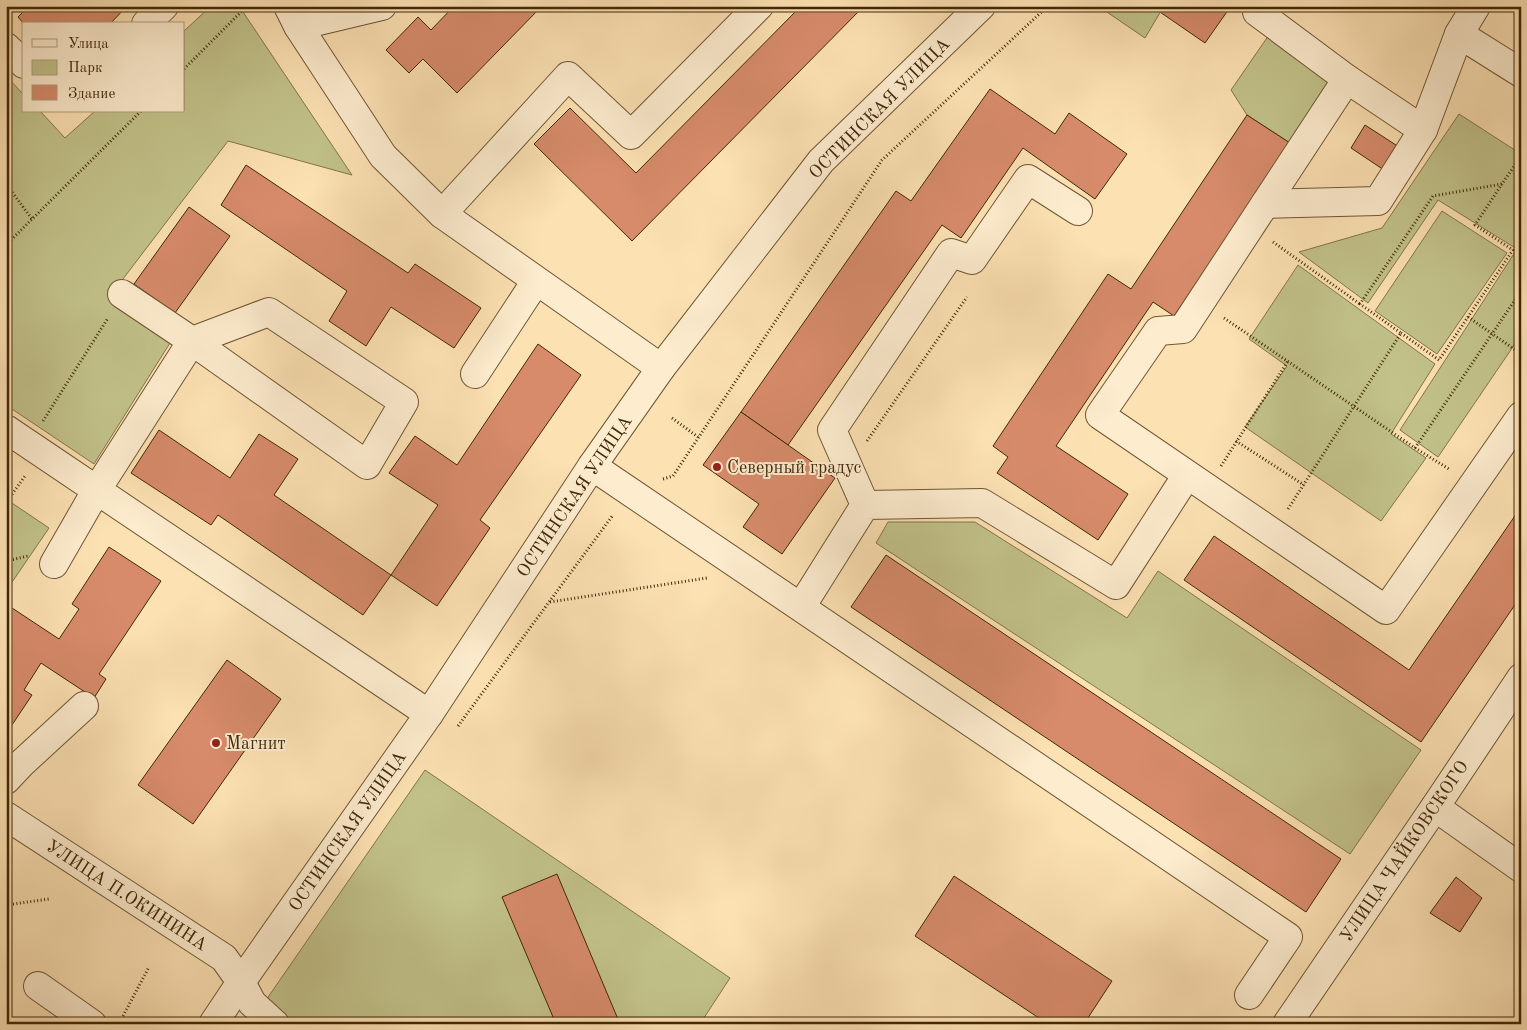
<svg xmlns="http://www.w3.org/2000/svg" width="1527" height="1030" viewBox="0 0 1527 1030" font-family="'Old Standard TT',serif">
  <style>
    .green { fill: #c2c28a; stroke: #827549 }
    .building { fill: #d78b6b; stroke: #412808 }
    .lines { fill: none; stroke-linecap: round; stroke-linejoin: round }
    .minor-casing { stroke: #705633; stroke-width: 30 }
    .path { stroke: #412808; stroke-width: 3; stroke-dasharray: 1 2.5; stroke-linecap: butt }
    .minor { stroke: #fdecce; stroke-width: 28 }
    .poi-dot { fill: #8f2418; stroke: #fdecce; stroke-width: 2 }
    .labels { text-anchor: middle; stroke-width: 4; stroke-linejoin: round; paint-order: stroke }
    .street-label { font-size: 18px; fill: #412808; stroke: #fdecce }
    .poi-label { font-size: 18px; fill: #412808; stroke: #fdecce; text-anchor: start }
  </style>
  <rect width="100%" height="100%" fill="#fce1b3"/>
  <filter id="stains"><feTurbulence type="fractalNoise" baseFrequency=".004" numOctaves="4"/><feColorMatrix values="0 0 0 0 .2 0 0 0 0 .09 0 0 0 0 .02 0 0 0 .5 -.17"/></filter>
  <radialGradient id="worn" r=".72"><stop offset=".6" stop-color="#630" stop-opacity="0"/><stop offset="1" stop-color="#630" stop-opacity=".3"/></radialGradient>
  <!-- green -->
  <g class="green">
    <path d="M211 6H239L352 175 228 141 110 296 170 343 94 464 6 405V76L24 95V111H40L65 138 95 111H184V31Z"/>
    <path d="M1098 6H1164L1145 38Z"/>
    <path d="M1271 32 1339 80 1290 143 1247 115 1231 90Z"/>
    <path d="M1459 114 1521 154V335L1438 457 1400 430 1517 249 1438 200 1368 303 1299 252 1382 228Z"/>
    <path d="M1442 211 1507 253 1437 354 1375 311Z"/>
    <path d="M1298 265 1435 364 1391 434 1426 458 1381 521 1245 427 1287 366 1249 339Z"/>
    <path d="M6 499 49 528 6 591Z"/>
    <path d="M888 522H975L1127 618 1158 571 1421 750 1350 854 876 543Z"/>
    <path d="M425 770 730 978 700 1024H292L264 1003Z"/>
  </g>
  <!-- building -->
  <g class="building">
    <path d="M29 6H127L110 24H24L18 17Z"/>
    <path d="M454 6H542L457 93 423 59 409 73 386 50 418 17 431 30Z"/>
    <path d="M801 6H864L632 241 534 144 570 108 636 173Z"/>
    <path d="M1164 6H1231L1205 43 1160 12Z"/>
    <path d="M990 89 1055 134 1069 113 1127 154 1095 199 1023 148 961 238 942 225 788 445 741 412 896 191 911 201Z"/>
    <path d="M1247 115 1290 143 1174 316 1153 302 1056 446 1128 494 1098 540 997 473 1008 457 993 446 1108 274 1131 289Z"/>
    <path d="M1365 125 1399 147 1384 170 1351 148Z"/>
    <path d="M246 165 408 273 415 264 481 308 454 348 391 307 366 346 329 321 347 291 221 205Z"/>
    <path d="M189 207 230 236 175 313 134 284Z"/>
    <path d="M538 344 581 375 480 520 490 528 437 606 391 575 438 505 389 473 415 436 457 465Z"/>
    <path d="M741 412 835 478 782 554 743 527 759 504 703 465Z"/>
    <path d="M159 430 230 478 259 434 298 459 274 495 391 575 363 615 218 515 211 525 131 473Z"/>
    <path d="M1521 507V596L1421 742 1184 580 1214 536 1409 670Z"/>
    <path d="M109 547 161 581 99 674 106 679 94 698 41 663 24 690 32 695 6 734V604L59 639 79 609 72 604Z"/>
    <path d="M886 555 1341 859 1306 912 851 607Z"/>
    <path d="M227 660 281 699 193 824 138 785Z"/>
    <path d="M557 874 620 1024H556L502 897Z"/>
    <path d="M954 876 1112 981 1084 1024H1048L915 936Z"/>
    <path d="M1456 877 1482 898 1460 932 1430 913Z"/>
  </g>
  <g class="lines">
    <!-- minor casing -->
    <g class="minor-casing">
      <g id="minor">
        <path d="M288 6 298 26 383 156 442 214 661 368"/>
        <path d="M1261 6 1257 12 1347 79 1423 130"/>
        <path d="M146 24 164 6"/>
        <path d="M298 26 382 6"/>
        <path d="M1459 34 1521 73"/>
        <path d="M6 47 24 64"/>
        <path d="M1347 79 1183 329 1158 331 1100 415 1386 610 1521 416"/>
        <path d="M1265 204 1378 201 1423 130 1459 34 1476 6"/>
        <path d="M442 214 568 76 631 135 759 6"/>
        <path d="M475 374 536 281"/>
        <path d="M6 429 429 714"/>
        <path d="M592 466 1288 937 1249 995"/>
        <path d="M865 505 832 430 951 253 972 260 1028 179 1078 211"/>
        <path d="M54 564 96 491 192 341 367 465 404 402 269 312 192 341 122 294"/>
        <path d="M801 607 865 505 982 503 1116 585 1187 475"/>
        <path d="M6 780 22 763 84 706"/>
        <path d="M1435 807 1521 868"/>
        <path d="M6 816 224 958 241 982 252 1003 275 1024"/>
        <path d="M38 986 92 1024"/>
        <path d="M213 1024 241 982 429 714 592 466 661 368 821 161 981 6"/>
        <path d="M1287 1024 1435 807 1521 678"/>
      </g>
    </g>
    <!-- path -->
    <g class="path">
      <path d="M184 69 247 6"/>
      <path d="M6 184 32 219"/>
      <path d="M1273 242 1360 304"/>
      <path d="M6 245 141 111"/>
      <path d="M1468 317 1521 354"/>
      <path d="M1224 318 1415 448 1449 469"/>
      <path d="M1401 333 1439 360 1513 250 1475 225 1502 184"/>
      <path d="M672 418 698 437"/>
      <path d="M43 421 108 318"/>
      <path d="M867 441 967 297"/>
      <path d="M1236 441 1304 485"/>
      <path d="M1415 448 1521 291"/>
      <path d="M1221 466 1288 361"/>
      <path d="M663 479 673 476 882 160 1048 6"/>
      <path d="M8 500 25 476"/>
      <path d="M1288 509 1401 333 1360 304 1433 196 1502 184 1521 156"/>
      <path d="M6 561 28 556"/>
      <path d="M550 602 707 578"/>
      <path d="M458 726 613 515"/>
      <path d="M6 905 49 899"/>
      <path d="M123 1016 149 967"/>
    </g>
    <!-- minor -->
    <use href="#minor" class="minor"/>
  </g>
  <!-- markers -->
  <g class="poi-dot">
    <circle cx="717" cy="467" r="5"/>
    <circle cx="216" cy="743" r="5"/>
  </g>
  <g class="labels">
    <!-- street labels -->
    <g class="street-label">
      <text transform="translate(879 108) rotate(-45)" y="6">ОСТИНСКАЯ УЛИЦА</text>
      <text transform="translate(574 496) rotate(-56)" y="6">ОСТИНСКАЯ УЛИЦА</text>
      <text transform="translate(347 831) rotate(-55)" y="6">ОСТИНСКАЯ УЛИЦА</text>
      <text transform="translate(1404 851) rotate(-56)" y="6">УЛИЦА ЧАЙКОВСКОГО</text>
      <text transform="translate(127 895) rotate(33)" y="6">УЛИЦА П.ОКИНИНА</text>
    </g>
    <!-- poi labels -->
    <g class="poi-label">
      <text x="727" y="473">Северный градус</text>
      <text x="226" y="749">Магнит</text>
    </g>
  </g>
  <!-- margin -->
  <rect width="1527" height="1030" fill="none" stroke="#fce1b3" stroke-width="25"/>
  <rect x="8" y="8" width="1512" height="1015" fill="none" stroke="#412808" stroke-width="2.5"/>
  <rect x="12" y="12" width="1502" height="1005" fill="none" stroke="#412808"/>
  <!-- legend -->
  <rect x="22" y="22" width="162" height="90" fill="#fdecce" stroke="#b29e7f"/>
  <rect x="32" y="39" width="25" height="8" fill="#fdecce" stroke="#b29e7f"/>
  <text x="68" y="48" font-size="15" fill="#412808">Улица</text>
  <rect x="32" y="60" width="25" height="15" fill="#c2c28a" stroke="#b29e7f"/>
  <text x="68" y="72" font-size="15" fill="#412808">Парк</text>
  <rect x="32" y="85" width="25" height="15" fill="#d78b6b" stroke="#b29e7f"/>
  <text x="68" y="98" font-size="15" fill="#412808">Здание</text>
  <rect width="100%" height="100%" filter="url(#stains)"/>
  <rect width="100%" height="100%" fill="url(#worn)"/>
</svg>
